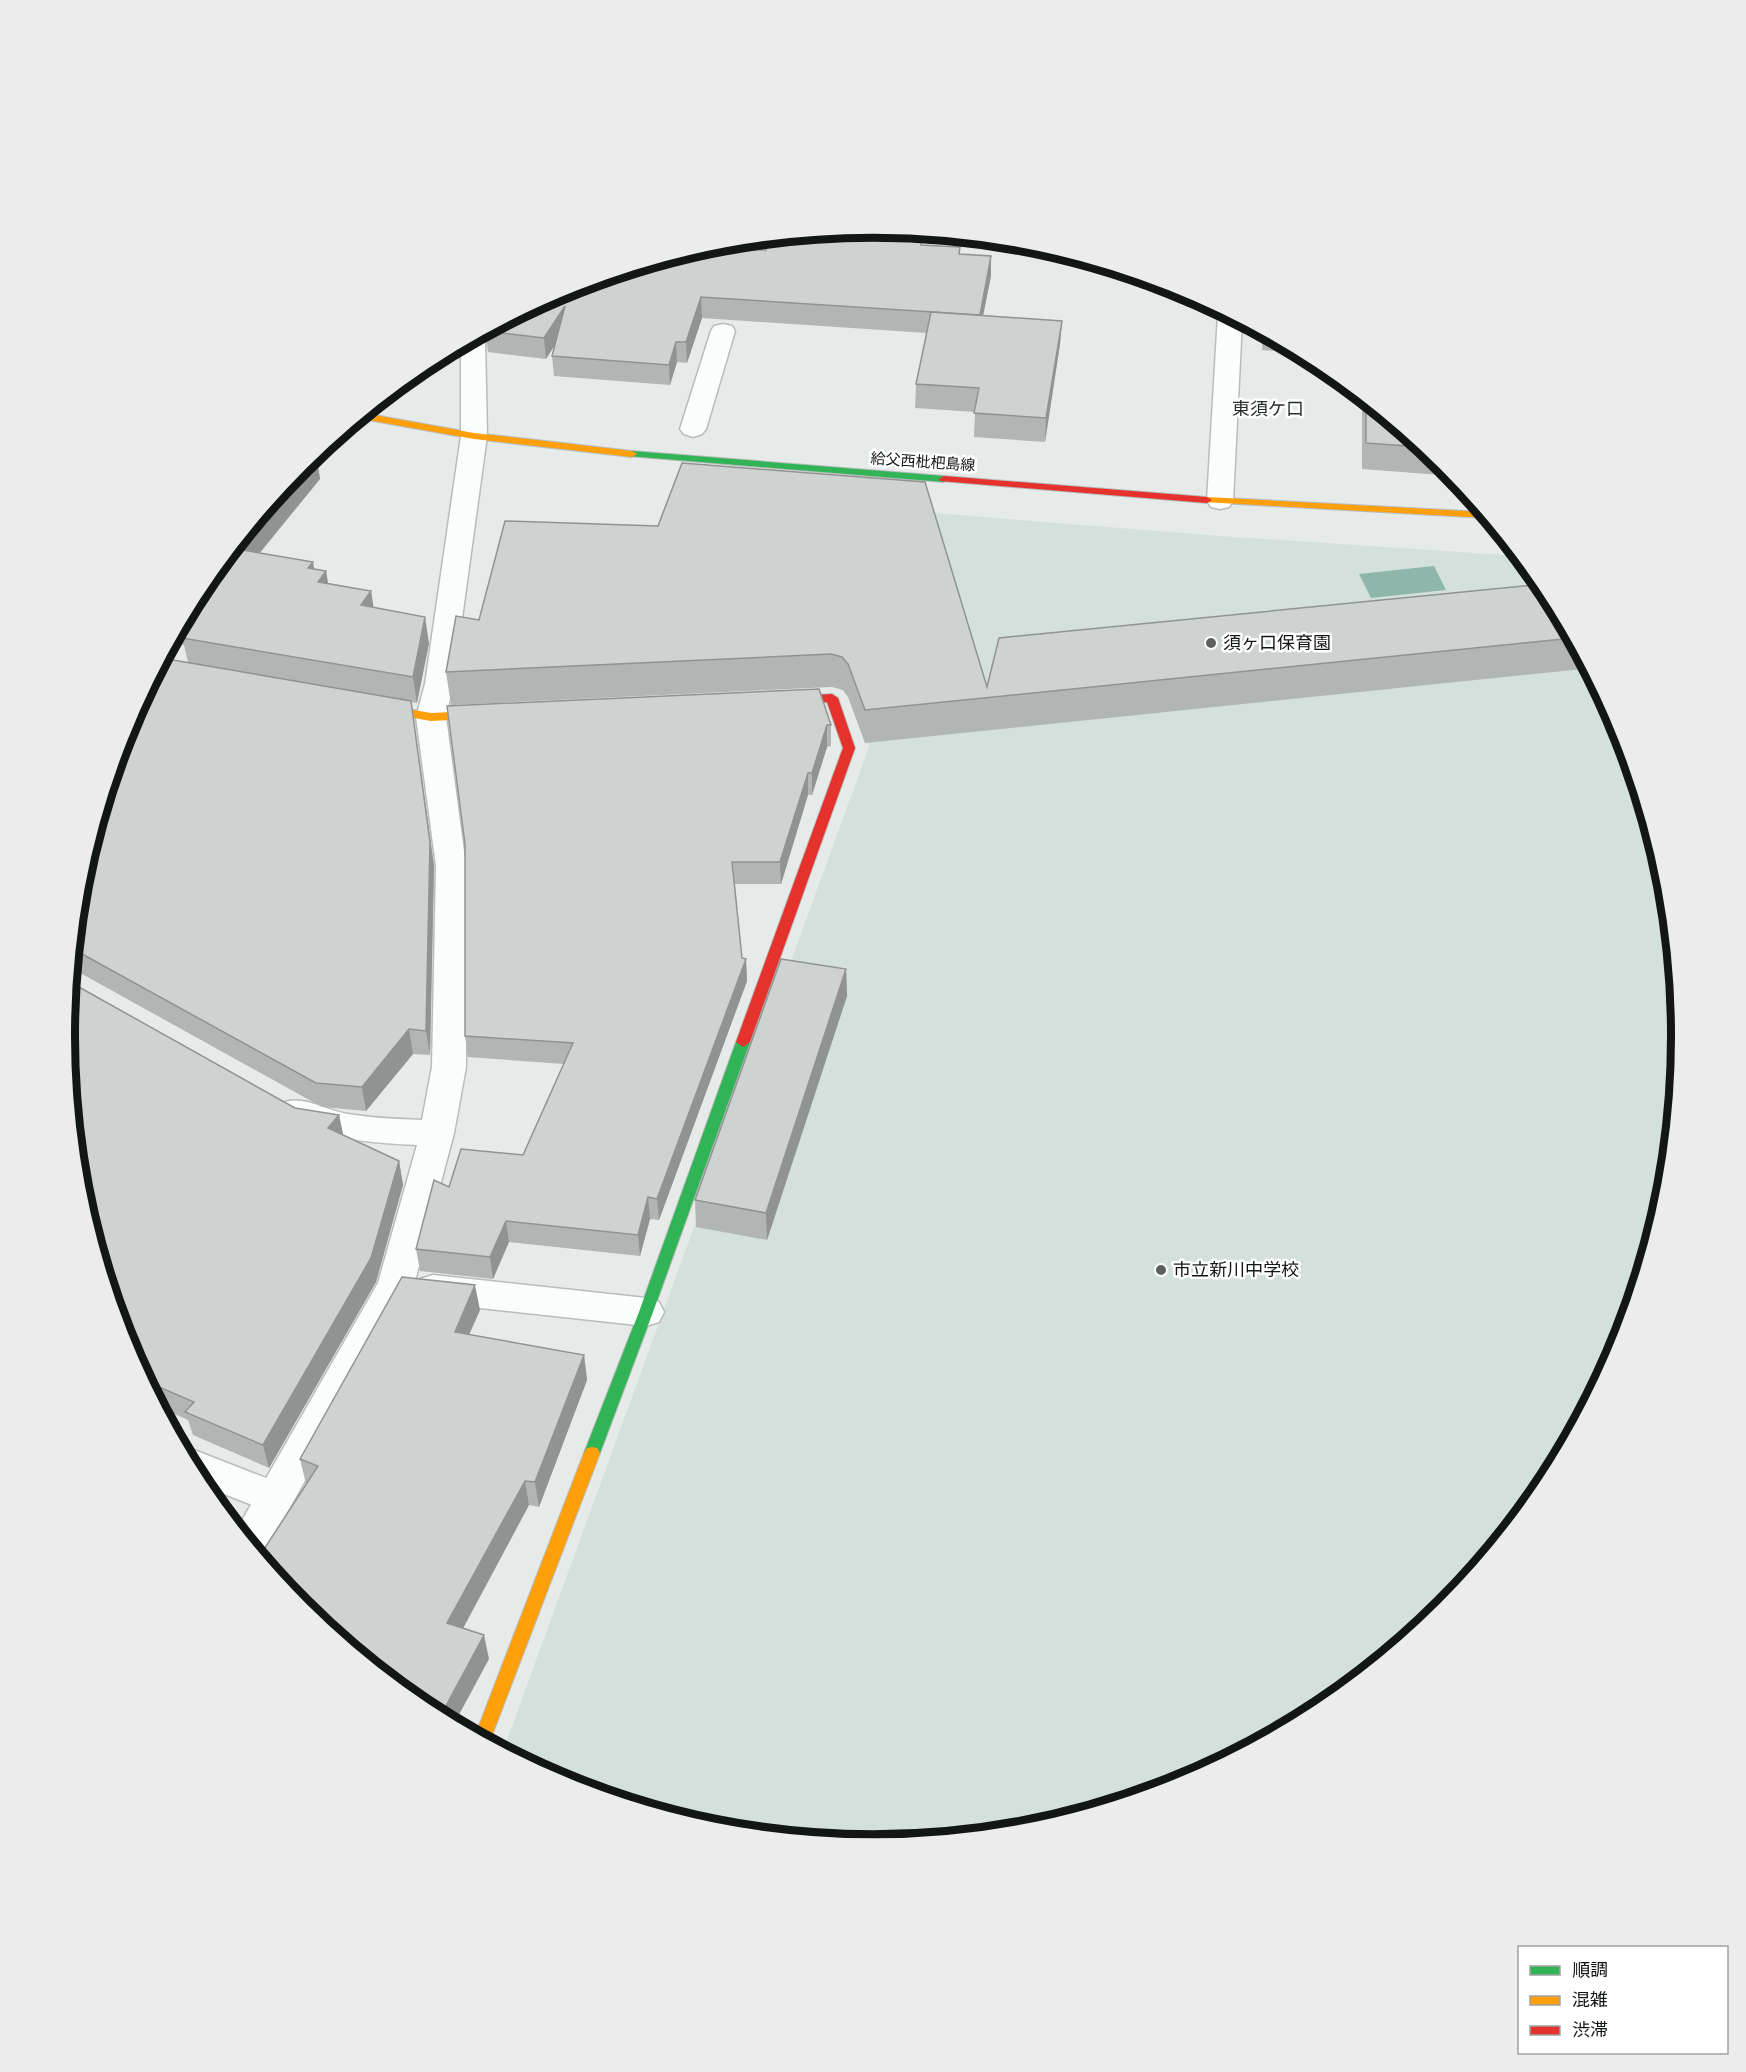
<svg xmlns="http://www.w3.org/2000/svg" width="1746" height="2072" viewBox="0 0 1746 2072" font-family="'Source Sans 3','Noto Sans JP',sans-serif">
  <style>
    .built { fill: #d3e0dc }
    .water { fill: #8fb6ab }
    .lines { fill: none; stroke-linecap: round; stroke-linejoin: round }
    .lane-casing { stroke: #b8bcbb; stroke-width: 3 }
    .street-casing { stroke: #b8bcbb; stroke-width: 3 }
    .fast-casing { stroke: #b8bcbb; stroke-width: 2 }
    .slow-casing { stroke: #b8bcbb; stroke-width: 2 }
    .jam-casing { stroke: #b8bcbb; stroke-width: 2 }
    .lane { fill: #fbfcfc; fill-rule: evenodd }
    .street { fill: #fbfcfc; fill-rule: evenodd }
    .fast { fill: #30b455; fill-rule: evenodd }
    .slow { fill: #ff9f0a; fill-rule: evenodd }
    .jam { fill: #e5322d; fill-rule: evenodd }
    .wall { fill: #b1b5b3 }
    .shaded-wall { fill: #909392 }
    .building { fill: #ced2d0; stroke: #909392; stroke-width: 1.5 }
    .poi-dot { fill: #5c615f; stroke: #fff; stroke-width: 2 }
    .labels { text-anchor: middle; stroke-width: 5; stroke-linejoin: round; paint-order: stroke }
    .far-street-label { font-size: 15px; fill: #121614; stroke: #fff }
    .far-quarter-label { font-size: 18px; fill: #28302e; stroke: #fff }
    .poi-label { font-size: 18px; fill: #121614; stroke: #fff; text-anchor: start }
    .rim { fill: none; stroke: #121614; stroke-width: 8 }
  </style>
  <rect width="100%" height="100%" fill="#e6ebe9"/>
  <!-- built -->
  <path class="built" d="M758 499 1220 536 1520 556 1545 587 1620 727 1666 879 1681 1036 1666 1194 1620 1346 1545 1485 1444 1608 1322 1708 1182 1783 1030 1829 873 1844 715 1829 563 1783 503 1751 869 747 838 594Z"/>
  <!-- water -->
  <path class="water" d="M1434 566 1446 590 1371 598 1359 574Z"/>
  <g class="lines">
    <!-- lane casing -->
    <g class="lane-casing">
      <g id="lane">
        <path d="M723 324 732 326 735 331 706 429 702 434 693 437 684 434 680 429 711 331 714 326Z"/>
        <path d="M189 1448 289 1487 294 1498 289 1509 275 1514 201 1485 182 1451Z"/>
      </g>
    </g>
    <!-- street casing -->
    <g class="street-casing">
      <g id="street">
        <path d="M873 228 980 238 977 242 969 244 849 237 841 235 838 231Z"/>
        <path d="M1221 310 1242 321 1233 501 1229 507 1220 509 1211 507 1207 501 1218 314Z"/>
        <path d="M482 333 485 337 487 436 453 684 446 717 466 866V1067L454 1133 414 1285 263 1556 260 1557 237 1529 378 1283 417 1145C371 1143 327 1139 285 1120L280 1111 285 1102C306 1096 326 1111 348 1114 372 1118 397 1119 422 1120L432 1067 436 866 416 717 425 684 461 436V344Z"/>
        <path d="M433 1275 646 1298 659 1302 664 1312 659 1322 646 1326 433 1303 420 1299 415 1289 420 1279Z"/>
      </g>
    </g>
    <!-- fast casing -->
    <g class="fast-casing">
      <g id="fast">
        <path d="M632 451 944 476 949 479 944 482 628 456V452Z"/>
        <path d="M743 1037 750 1042 653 1312 600 1453 597 1458 592 1459 587 1458 584 1453 639 1312 736 1042Z"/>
      </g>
    </g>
    <!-- slow casing -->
    <g class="slow-casing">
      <g id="slow">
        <path d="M363 413 474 433 632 451 637 454 632 457 474 439 357 418Z"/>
        <path d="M1207 497 1483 512 1488 518 1203 502 1202 500Z"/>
        <path d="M368 702 431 713 493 710 499 714 493 718 431 721 364 709 362 706Z"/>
        <path d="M592 1447 597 1448 600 1453 489 1743 475 1736 584 1453 587 1448Z"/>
      </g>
    </g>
    <!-- jam casing -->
    <g class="jam-casing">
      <g id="jam">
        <path d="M944 476 1207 497 1212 500 1207 503 940 481 939 479Z"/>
        <path d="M832 694 838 698 855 748 750 1042 743 1047 736 1042 843 748 827 702 778 705 772 701 778 697Z"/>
      </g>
    </g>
    <!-- lane -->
    <use href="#lane" class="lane"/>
    <!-- street -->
    <use href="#street" class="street"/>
    <!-- fast -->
    <use href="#fast" class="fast"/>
    <!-- slow -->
    <use href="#slow" class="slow"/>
    <!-- jam -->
    <use href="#jam" class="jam"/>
  </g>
  <!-- wall -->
  <g class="wall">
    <path d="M797 237 922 240V245L960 254 991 276 983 315 1062 321 1060 344 1045 442 974 437 975 412 915 408 916 384 927 333 702 318 687 363 677 362 670 385 554 376 552 356 555 344 546 359 488 352 486 335 483 332 564 289 766 250Z"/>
    <path d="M1263 332 1303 353 1262 350Z"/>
    <path d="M1362 396 1445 465 1454 476 1362 469Z"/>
    <path d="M316 453 320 479 260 553 313 562 314 569 326 571 328 583 371 591 373 607 429 643 417 703 411 702 434 866 430 1055 413 1054 366 1111 322 1107 82 974 71 971 80 878 188 662 184 645 171 643 201 587Z"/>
    <path d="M505 521 987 687 1545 587 1585 662 1583 669 865 743 848 697 843 690 832 687 451 705 446 672 479 620Z"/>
    <path d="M447 706 831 725V746L827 747 812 795H808L781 884H735L742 958 746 959 747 981 659 1220 650 1219 640 1256 509 1242 493 1279 420 1271 416 1249 449 1187 523 1155 564 1064 468 1057 465 1036V844Z"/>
    <path d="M846 969 847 996 767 1240 696 1227 695 1200Z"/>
    <path d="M295 1108 339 1115 343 1135 399 1161 403 1185 376 1282 269 1468 193 1435 188 1420 159 1407 126 1345Z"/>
    <path d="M480 1310 469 1335 584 1355 587 1380 539 1507 529 1505 463 1628 489 1659 301 1607 259 1557 306 1484 300 1459Z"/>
  </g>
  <!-- shaded-wall -->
  <g class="shaded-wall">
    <path d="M991 256V276L979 336V316Z"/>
    <path d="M701 297 702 318 687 363 686 342Z"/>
    <path d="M565 306 567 326 546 359 544 338Z"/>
    <path d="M1062 321 1060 344 1045 442 1046 418Z"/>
    <path d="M676 342 677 362 670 385 669 365Z"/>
    <path d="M316 453 320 479 242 574 237 549Z"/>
    <path d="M313 562 317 587 308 568Z"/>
    <path d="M326 571 330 596 318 582Z"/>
    <path d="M371 591 375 616 361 605Z"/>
    <path d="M425 617 429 643 417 703 413 677Z"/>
    <path d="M411 701 434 866 430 1055 426 1031Z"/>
    <path d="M827 725V747L812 795V773Z"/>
    <path d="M808 773V795L781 884 780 862Z"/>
    <path d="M746 959 747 981 659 1220 657 1199Z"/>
    <path d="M846 969 847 996 767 1240 766 1213Z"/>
    <path d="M409 1029 413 1054 366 1111 362 1087Z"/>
    <path d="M339 1115 344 1139 328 1128Z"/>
    <path d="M399 1161 403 1185 376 1282 269 1468 263 1445Z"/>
    <path d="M648 1197 650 1219 640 1256 638 1235Z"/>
    <path d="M506 1221 509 1242 493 1279 490 1257Z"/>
    <path d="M475 1285 480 1310 459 1357 455 1332Z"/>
    <path d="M584 1355 587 1380 539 1507 535 1482Z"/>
    <path d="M525 1481 529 1505 453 1647 447 1623Z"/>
    <path d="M484 1635 489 1659 454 1724 440 1717Z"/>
  </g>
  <!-- building -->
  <g class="building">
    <path d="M817 233 922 240 921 245 960 247 959 254 991 256 980 315 701 297 686 342H676L669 365 552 356 565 306 544 338 485 331 564 289 703 247 766 250 770 238 784 236 797 237 798 235Z"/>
    <path d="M931 312 1062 321 1046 418 974 413 979 388 916 384Z"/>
    <path d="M1366 400 1423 447 1366 443Z"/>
    <path d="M315 453 237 549 313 562 308 568 326 571 318 582 371 591 361 605 425 617 413 677 182 638 194 623 183 621 201 587 302 464Z"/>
    <path d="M682 463 925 482 987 687 999 638 1543 584 1573 638 865 710 848 664 842 657 831 654 446 672 456 616 479 620 505 521 658 526Z"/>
    <path d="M167 659 411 701 430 842 426 1031 409 1029 362 1087 316 1083 73 949 80 878 126 726 153 677Z"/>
    <path d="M819 689 831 725H827L812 773H808L780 862H732L742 958 746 959 657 1199 648 1197 638 1235 506 1221 490 1257 416 1249 434 1180 449 1187 461 1149 523 1155 573 1043 465 1036V844L447 706Z"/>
    <path d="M781 959 846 969 766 1213 695 1200Z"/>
    <path d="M70 982 295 1108 339 1115 328 1128 399 1161 371 1258 263 1445 185 1412 194 1402 145 1381 126 1345 80 1193 64 1036Z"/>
    <path d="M402 1277 475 1285 455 1332 584 1355 535 1482 525 1481 447 1623 484 1635 440 1717 424 1708 301 1607 281 1583 282 1581 278 1580 259 1557 318 1466 300 1459Z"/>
  </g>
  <!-- markers -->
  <g class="poi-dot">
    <circle cx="1211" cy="643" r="6"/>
    <circle cx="1161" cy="1270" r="6"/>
  </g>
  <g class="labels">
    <!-- far-street labels -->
    <g class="far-street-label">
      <text transform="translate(923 462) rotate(4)" y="5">給父西枇杷島線</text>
    </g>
    <!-- far-quarter labels -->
    <g class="far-quarter-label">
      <text x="1268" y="415">東須ケ口</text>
    </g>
    <!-- poi labels -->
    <g class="poi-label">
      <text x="1223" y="649">須ヶ口保育園</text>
      <text x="1173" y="1276">市立新川中学校</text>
    </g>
  </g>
  <!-- crop -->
  <path d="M0 0H1746V2072H0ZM75 1036a798 798 0 1 1 1596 0a798 798 0 1 1-1596 0Z" fill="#ececec" fill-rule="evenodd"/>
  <path class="rim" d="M75 1036a798 798 0 1 1 1596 0a798 798 0 1 1-1596 0Z"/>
  <!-- legend -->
  <rect x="1518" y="1946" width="210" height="108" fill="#ffffff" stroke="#a0a2a1" stroke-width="1.5"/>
  <rect x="1530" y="1966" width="30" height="9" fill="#30b455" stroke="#a0a2a1" stroke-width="1.5"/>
  <text x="1572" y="1976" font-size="18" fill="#121614">順調</text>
  <rect x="1530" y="1996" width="30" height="9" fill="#ff9f0a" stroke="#a0a2a1" stroke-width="1.5"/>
  <text x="1572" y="2006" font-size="18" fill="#121614">混雑</text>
  <rect x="1530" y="2026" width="30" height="9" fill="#e5322d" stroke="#a0a2a1" stroke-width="1.5"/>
  <text x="1572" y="2036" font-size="18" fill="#121614">渋滞</text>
</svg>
